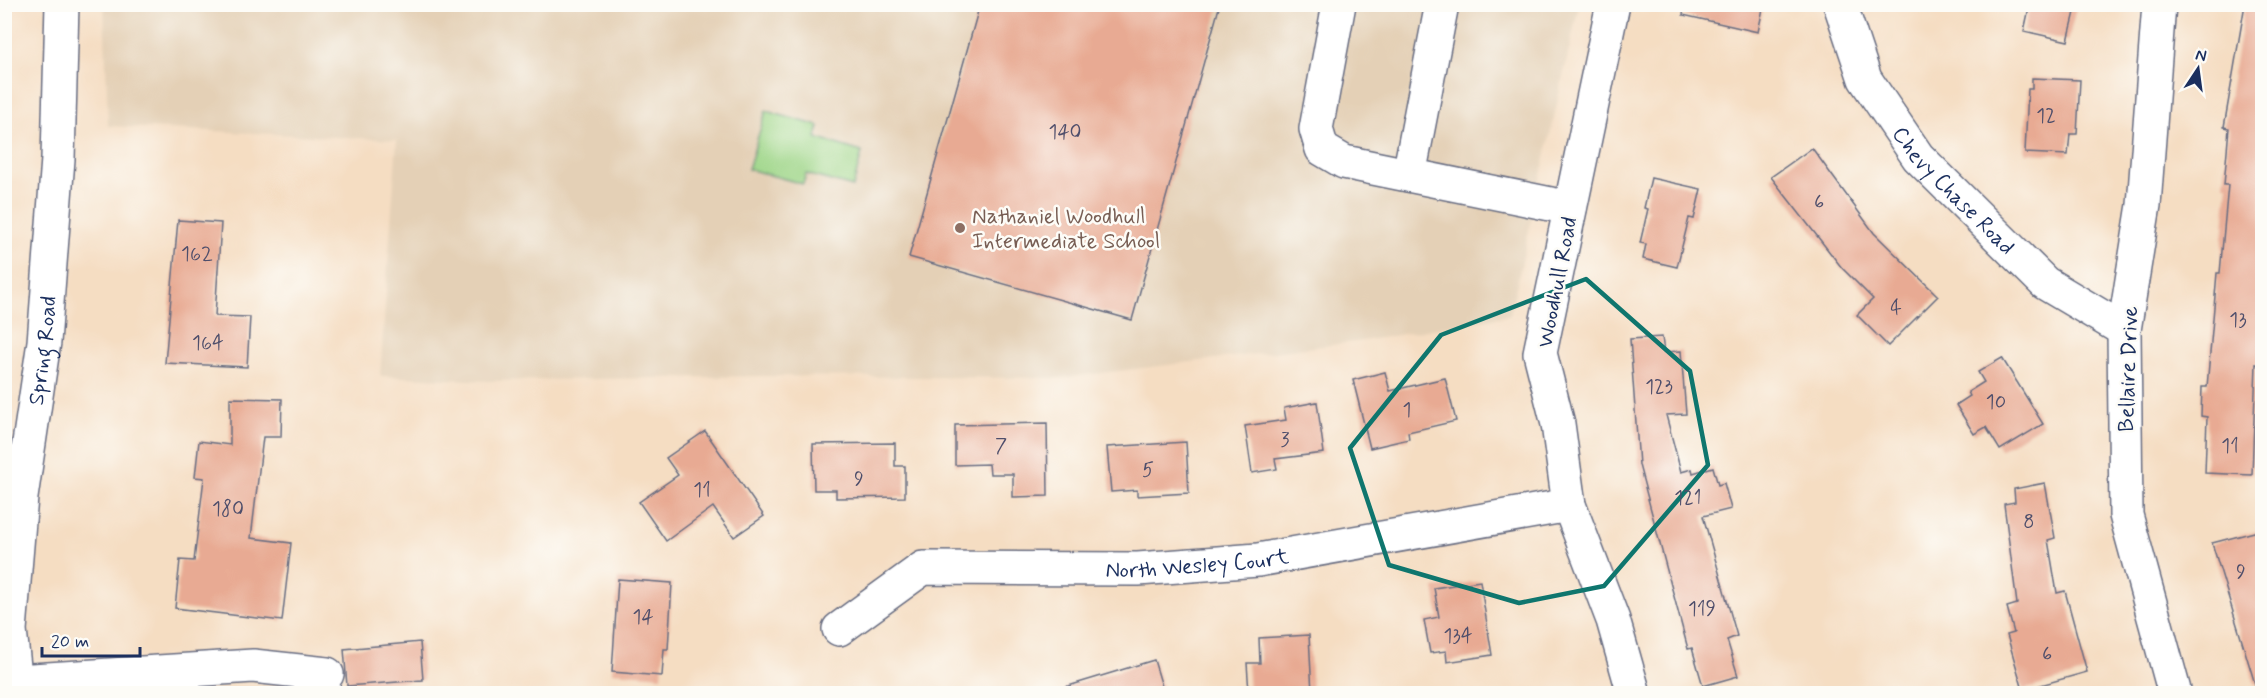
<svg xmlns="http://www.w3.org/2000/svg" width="2267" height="698" viewBox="0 0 2267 698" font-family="Mynerve,sans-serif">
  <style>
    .built { fill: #e4d0b6 }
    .green { fill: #9dd587; stroke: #5c8272; stroke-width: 1.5 }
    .building { fill: #e8aa93 }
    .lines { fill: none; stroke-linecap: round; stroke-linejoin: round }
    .minor-casing { stroke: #676c81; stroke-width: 36 }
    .major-casing { stroke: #676c81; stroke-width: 36 }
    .minor { stroke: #fff; stroke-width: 33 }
    .major { stroke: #fff; stroke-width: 33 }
    .marked { fill: none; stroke: #0f766e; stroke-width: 4.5; stroke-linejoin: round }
    .education-dot { fill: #8d6e63; stroke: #fdfcf7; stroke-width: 2 }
    .labels { text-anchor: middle; stroke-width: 5; stroke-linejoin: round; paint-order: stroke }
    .number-label { font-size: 20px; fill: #4e4e6b }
    .street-label { font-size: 22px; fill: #1b2f5e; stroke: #fdfcf7 }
    .education-label { font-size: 22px; fill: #785e54; stroke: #fdfcf7; text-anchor: start }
  </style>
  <rect width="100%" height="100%" fill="#fdfcf7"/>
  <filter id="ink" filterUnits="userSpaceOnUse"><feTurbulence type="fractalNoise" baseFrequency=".0167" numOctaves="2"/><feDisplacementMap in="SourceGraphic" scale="12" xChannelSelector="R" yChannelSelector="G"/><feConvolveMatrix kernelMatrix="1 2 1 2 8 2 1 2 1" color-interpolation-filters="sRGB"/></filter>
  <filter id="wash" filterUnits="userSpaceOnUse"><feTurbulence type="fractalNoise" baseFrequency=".008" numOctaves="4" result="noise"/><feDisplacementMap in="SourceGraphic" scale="24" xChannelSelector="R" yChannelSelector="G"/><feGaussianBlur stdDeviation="1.35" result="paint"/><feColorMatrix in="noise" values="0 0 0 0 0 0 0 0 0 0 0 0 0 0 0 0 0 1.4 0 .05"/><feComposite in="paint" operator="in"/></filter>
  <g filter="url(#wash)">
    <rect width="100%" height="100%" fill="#f5ddc2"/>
    <!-- built -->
    <path class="built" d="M104 5H1579L1510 315 1363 341 1061 378 759 376 488 381 380 376 397 140 108 126Z"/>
    <!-- green -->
    <path class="green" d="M766 111 819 126 816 138 862 152 853 187 806 174 803 184 748 169Z"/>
    <g id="blocks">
      <!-- building -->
      <g class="building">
        <path d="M980 4H1220L1132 320 909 257Z"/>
        <path d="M1684 4H1764L1758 32 1683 15Z"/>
        <path d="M2030 4H2077L2068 41 2024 31Z"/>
        <path d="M2245 4H2262V365L2256 364 2252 475 2205 473 2207 417 2201 416 2202 387H2207L2217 273H2220L2228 185H2224L2229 128 2224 127Z"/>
        <path d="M2032 78 2080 80 2077 134H2070L2068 155 2025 153 2028 89H2032Z"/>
        <path d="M1812 148 1874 233 1938 296 1888 346 1857 315 1873 299 1842 268 1771 177Z"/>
        <path d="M1651 178 1701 189 1694 219 1689 218 1677 267 1643 259 1646 244 1640 243 1648 209 1644 208Z"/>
        <path d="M178 220 221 223 215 316 250 317 247 367 165 363Z"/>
        <path d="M1662 337 1664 352 1681 351 1686 414 1666 415 1681 472 1692 469 1693 473 1713 467 1718 485 1724 483 1731 509 1703 516 1737 636 1727 640 1738 676 1703 686 1692 648 1688 649 1639 465 1630 339Z"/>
        <path d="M2002 358 2043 424 2000 450 1986 427 1974 434 1956 405 1970 396 1968 392 1984 382 1978 372Z"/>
        <path d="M1385 372 1390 391 1445 378 1456 421 1408 432 1409 439 1370 448 1353 380Z"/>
        <path d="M230 398 282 399 281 437H263L251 538 291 543 282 621 175 608 180 560 194 561 204 478 195 477 199 441 230 445Z"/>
        <path d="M1317 402 1324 453 1275 459 1277 469 1252 473 1245 426 1286 420 1284 408Z"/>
        <path d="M1047 423 1048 496 1013 497V474H990L989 464 955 465V425Z"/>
        <path d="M705 431 764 516 734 537 713 507 666 541 639 502 678 475 666 458Z"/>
        <path d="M1186 442 1189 493 1137 496V490L1111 492 1107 447Z"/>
        <path d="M895 443V466H905V497L836 498V490H814L813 444Z"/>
        <path d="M2045 483 2055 538 2048 540 2057 593 2065 591 2087 672 2023 690 2007 635 2014 633 2007 607 2017 604 2004 504 2015 502 2014 489Z"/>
        <path d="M2262 530V683L2255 684 2212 543Z"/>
        <path d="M618 579 672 583 668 649H664L662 676 612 672Z"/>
        <path d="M1480 581 1492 655 1447 662 1446 651 1430 653 1424 620 1439 617 1434 588Z"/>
        <path d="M1309 635 1312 693H1249L1247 663H1260L1259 638Z"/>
        <path d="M420 642 423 680 347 686 344 649Z"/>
        <path d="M1154 660 1164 693H1066L1065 687Z"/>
      </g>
    </g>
  </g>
  <g filter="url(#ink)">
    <use href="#blocks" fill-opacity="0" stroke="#676c81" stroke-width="1.5"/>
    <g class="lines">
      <!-- minor casing -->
      <g class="minor-casing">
        <g id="minor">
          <path d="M1339 4 1316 129 1322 149 1344 162 1570 208"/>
          <path d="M1613 4 1540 353 1558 424 1569 505 1613 620 1634 694"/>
          <path id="s1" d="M1840 4 1865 79 1918 157 2045 283 2124 330"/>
          <path d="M2159 4 2144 205 2124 330 2126 515 2175 694"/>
          <path d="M1409 175 1442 4"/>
          <path id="s2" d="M839 629 923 568 1138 569 1258 560 1569 505"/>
          <path d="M16 681 253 666 327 674"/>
        </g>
      </g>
      <!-- major casing -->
      <g class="major-casing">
        <g id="major">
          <path id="s3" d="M17 694 10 630 21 497 44 342 58 159 62 4"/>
        </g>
      </g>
      <!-- minor -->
      <use href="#minor" class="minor"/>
      <!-- major -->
      <use href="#major" class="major"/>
    </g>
  </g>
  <!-- marked area -->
  <path class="marked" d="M1586 279 1690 371 1708 465 1604 586 1519 603 1389 565 1350 448 1441 335Z"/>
  <!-- markers -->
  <circle class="education-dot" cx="960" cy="228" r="6"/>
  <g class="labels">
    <!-- number labels -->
    <g class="number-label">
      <text x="2046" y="122">12</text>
      <text x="1065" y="138">140</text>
      <text x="1819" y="208">6</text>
      <text x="197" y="260">162</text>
      <text x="1896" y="314">4</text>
      <text x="2238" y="326">13</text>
      <text x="208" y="349">164</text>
      <text x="1659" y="393">123</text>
      <text x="1996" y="408">10</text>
      <text x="1407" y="416">1</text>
      <text x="1285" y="446">3</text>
      <text x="1001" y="452">7</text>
      <text x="2230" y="452">11</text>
      <text x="1148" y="476">5</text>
      <text x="859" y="485">9</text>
      <text x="702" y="496">11</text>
      <text x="1688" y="504">121</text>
      <text x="228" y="515">180</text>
      <text x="2029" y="528">8</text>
      <text x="2241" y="578">9</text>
      <text x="1702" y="615">119</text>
      <text x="643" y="623">14</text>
      <text x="1458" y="642">134</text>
      <text x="2047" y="660">6</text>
    </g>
    <!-- street labels -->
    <g class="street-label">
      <text dy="8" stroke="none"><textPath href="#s1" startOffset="222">Chevy Chase Road</textPath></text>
      <text transform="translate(1556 282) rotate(-79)" y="8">Woodhull Road</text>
      <text dy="8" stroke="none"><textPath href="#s3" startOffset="346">Spring Road</textPath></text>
      <text transform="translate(2127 369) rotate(-88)" y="8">Bellaire Drive</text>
      <text dy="8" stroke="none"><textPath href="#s2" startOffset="378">North Wesley Court</textPath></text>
    </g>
    <!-- education labels -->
    <g class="education-label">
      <text x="972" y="223">Nathaniel Woodhull<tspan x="972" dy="25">Intermediate School</tspan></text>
    </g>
  </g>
  <!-- margin -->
  <rect width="2267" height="698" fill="none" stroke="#fdfcf7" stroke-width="24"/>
  <!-- north arrow -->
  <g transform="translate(2198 69) rotate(13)" stroke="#fdfcf7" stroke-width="4.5" paint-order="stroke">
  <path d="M0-4.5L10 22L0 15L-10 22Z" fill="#1b2f5e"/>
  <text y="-9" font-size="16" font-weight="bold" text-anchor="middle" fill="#1b2f5e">N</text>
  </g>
  <!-- scale -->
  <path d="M42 647v9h98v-9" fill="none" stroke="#1b2f5e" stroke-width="3"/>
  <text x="51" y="647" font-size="18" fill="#1b2f5e" stroke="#fdfcf7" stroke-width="4.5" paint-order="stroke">20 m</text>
</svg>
